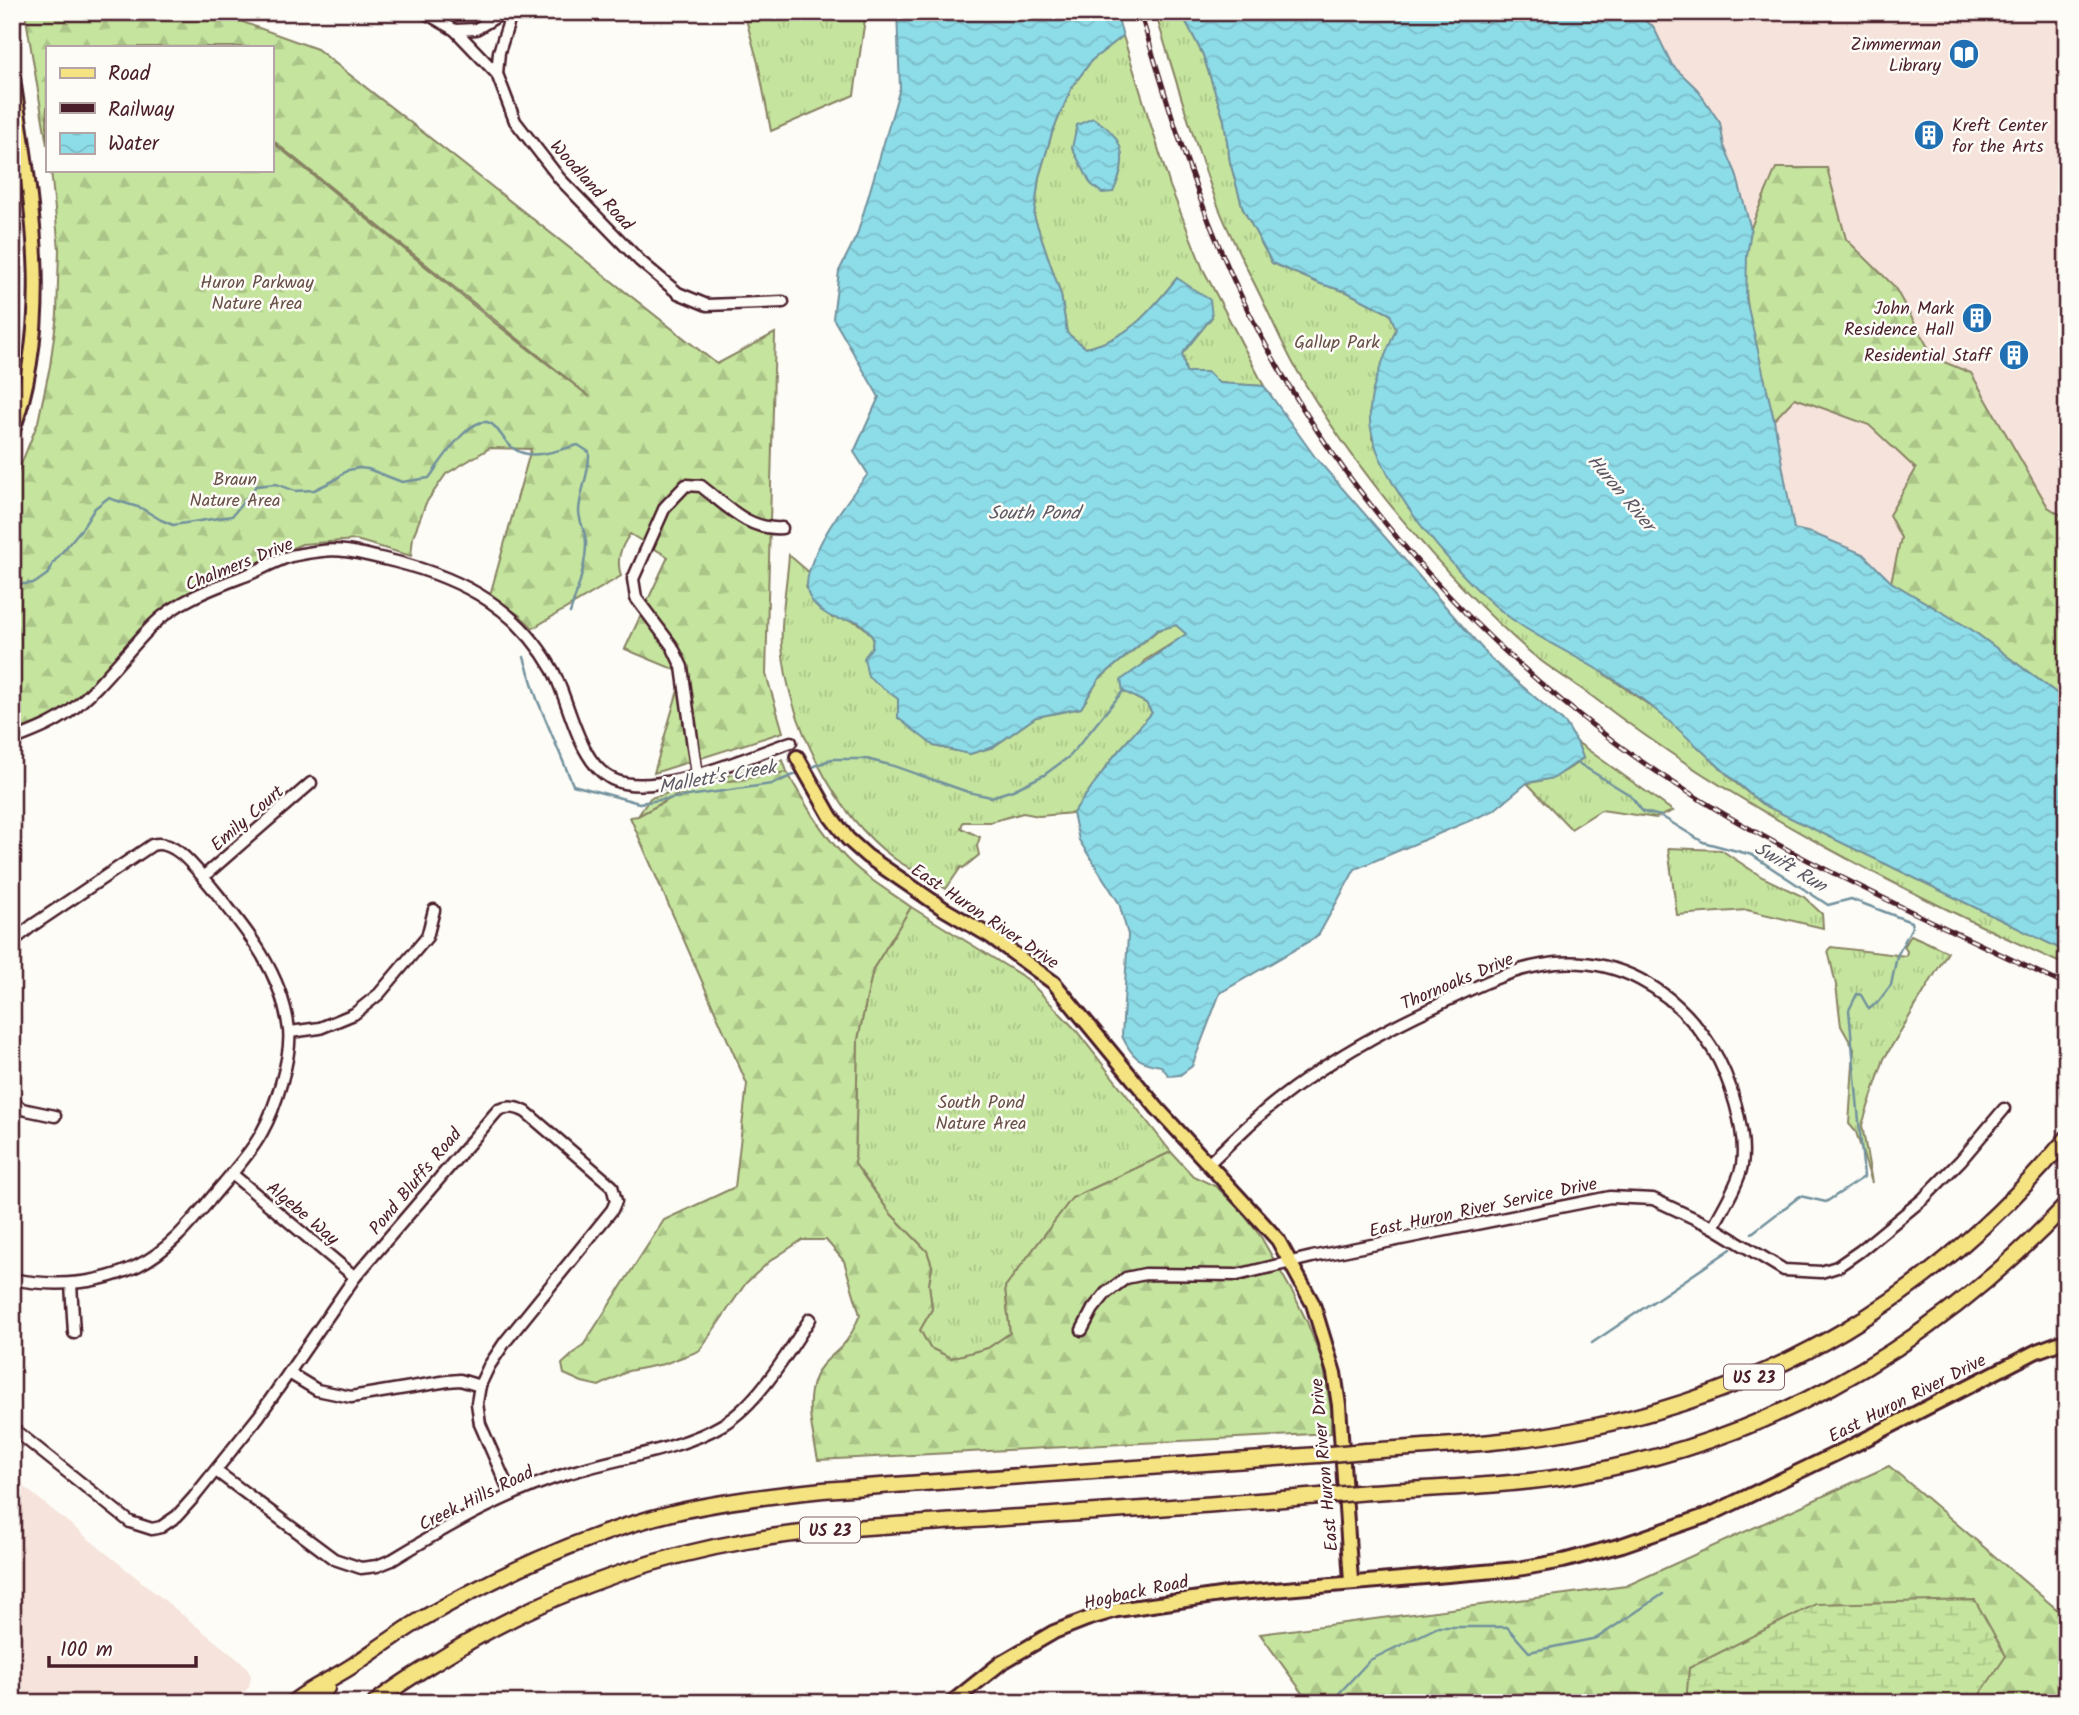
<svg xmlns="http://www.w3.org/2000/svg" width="2079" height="1715" font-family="Kalam,sans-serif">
	<defs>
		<pattern id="grass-tufts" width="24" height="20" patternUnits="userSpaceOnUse" patternTransform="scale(1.75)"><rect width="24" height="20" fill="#c5e59e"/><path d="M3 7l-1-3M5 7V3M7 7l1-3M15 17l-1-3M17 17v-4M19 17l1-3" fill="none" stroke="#abc488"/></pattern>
		<pattern id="forest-firs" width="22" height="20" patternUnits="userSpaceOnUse" patternTransform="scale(1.75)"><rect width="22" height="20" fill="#c5e59e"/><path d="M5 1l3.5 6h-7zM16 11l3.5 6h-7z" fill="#abc488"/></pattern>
		<pattern id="wetland-marsh" width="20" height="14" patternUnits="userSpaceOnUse" patternTransform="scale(1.75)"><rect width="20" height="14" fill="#c5e59e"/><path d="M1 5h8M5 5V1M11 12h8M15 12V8" fill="none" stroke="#abc488"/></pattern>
		<pattern id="water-waves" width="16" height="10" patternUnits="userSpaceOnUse" patternTransform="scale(1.75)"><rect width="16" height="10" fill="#8ddde9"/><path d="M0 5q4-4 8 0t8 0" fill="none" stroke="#7bbdc8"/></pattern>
	</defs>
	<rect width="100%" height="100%" fill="#fdfcf7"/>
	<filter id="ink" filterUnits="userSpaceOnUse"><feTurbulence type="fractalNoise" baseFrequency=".0143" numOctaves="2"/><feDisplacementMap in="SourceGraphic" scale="14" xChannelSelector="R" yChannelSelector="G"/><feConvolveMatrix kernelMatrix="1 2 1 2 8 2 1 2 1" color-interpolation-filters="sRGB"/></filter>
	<g filter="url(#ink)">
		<g fill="#f6e4dc">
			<path d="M1631,12H2067V701L1891,582L1863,554L1812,533L1794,529L1774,420L1736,173L1724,146L1720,123L1697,89L1672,65L1653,26Z"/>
			<path d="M12,1477L246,1666L251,1676L249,1687L239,1698L233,1703H12Z"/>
		</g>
		<g fill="url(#grass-tufts)" stroke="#888264" stroke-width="2">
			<path d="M744,12H866L854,95L771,131L758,63Z"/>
			<path d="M1155,12H1181L1203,55L1224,120L1230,162L1243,209L1272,263L1321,284L1347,292L1390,314L1396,329L1387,353L1372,438L1397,490L1593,666L1669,719L1737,784L1762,804L2067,952V966C1901,890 1738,809 1593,697C1573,682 1550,669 1531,653C1443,576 1352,467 1294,365C1282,343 1272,320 1261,297C1246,266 1229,235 1217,203C1193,141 1175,76 1155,12Z"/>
			<path d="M1123,36L1170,186L1203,269L1264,386L1218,383L1208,372H1186L1182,354L1212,317L1177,278C1149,312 1131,338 1086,348L1067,333L1061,295L1034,216L1039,177L1052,133L1072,87L1092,60Z"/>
			<path d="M789,555L810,573L806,588L832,618C852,619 862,621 873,638L872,647L898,699L934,746L970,754L993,747L1036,717L1081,708L1099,679L1158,630L1176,625L1187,634L1144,661L1134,697L1146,703L1152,713L1115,755L1073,813L1039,816L1023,813L990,822H963L961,828L980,837L977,846L979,855L963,868L961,867L946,889C929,879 911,870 895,859C834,815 788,720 782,646C780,618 787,584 789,555Z"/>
			<path d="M1577,742L1673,811L1656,818L1601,810L1571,829L1527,783C1549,781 1566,773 1583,758Z"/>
			<path d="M783,760L787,772L692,787L638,816L650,798Z"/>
			<path d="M1668,848L1721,850L1762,877L1804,897L1822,914L1823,928L1747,910L1677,915Z"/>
			<path d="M911,907L1027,979L1075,1029L1171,1152L1072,1198L1005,1287L1010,1333L988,1348L951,1358L930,1348L920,1330L932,1309L929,1284L932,1266L927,1251L890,1213L855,1164L858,1039L873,969Z"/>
			<path d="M1911,935L1948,952L1884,1059L1862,1125L1872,1183L1856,1132L1849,1124L1854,1049L1841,1026L1836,985L1828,950L1831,947L1906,956L1907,951L1904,947Z"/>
		</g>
		<g fill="url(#forest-firs)" stroke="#888264" stroke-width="2">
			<path d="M25,12H215L317,49L717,364L775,333L766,674L783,732L654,773L683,673L625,649L668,557L630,534C620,548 616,560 621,576L533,628L519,615L490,595L531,449L490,448L446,474L426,503L413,537L411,556L356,540L302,544L211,582L163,608L148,621L76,700L55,715L12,733V487L38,422L50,366L57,315L59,249L51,170H271V141L495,323L590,397L271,139V47H47V145Z"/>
			<path d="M1776,168H1827L1846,239L1894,286L1934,358L1971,373L2048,507L2067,519V701L1972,630L1891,582L1901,538L1889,515L1916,469L1869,425L1795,398L1774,420C1760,361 1733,288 1751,228C1758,208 1768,188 1776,168Z"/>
			<path d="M787,772C804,802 821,832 845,857C864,877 889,891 911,907L873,969L858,1039L855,1164L890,1213L927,1251L932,1266L929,1284L932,1309L920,1330L930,1348L951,1358L988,1348L1010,1333L1005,1287L1072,1198L1171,1152L1193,1176L1217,1187L1241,1211L1261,1237L1294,1295L1307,1322L1323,1363L1331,1410V1433L818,1460C813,1434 804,1403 815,1377C821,1361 838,1353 847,1340C853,1332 856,1323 860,1315L844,1261L826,1240H802L770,1261L746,1283L699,1351L664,1364L628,1371L599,1386L582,1382L564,1374L562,1364L584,1344L664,1220L735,1187L747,1084L630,817L638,816L692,787Z"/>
			<path d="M1889,1466L2067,1618V1703H1310L1260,1634L1626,1586Z"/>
		</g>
		<path fill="url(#wetland-marsh)" stroke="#888264" stroke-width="2" d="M1975,1600L2006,1656L1974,1703H1686L1689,1668L1816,1604Z"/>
		<g fill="url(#water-waves)" stroke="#72919d" stroke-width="2">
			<path d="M897,12H1116L1123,36L1092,60L1072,87L1052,133L1039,177L1034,216L1061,295L1067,333L1086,348C1129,339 1150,311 1177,278L1210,300L1212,317L1182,354L1186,372H1208L1219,383L1264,386L1315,457L1493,661L1566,724L1577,742L1583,758L1554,778L1527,783L1493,811L1355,869L1318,936L1220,993L1192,1066L1180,1075L1169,1076L1161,1066C1139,1063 1132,1057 1122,1036L1128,935L1119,903L1079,840L1073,813L1115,755L1152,713L1146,703L1123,691L1121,680L1186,634L1176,625L1157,630L1099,679L1081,708L1036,717L993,747L970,754L934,746L898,718V699L868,677L864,658L872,647L873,638C854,608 847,627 828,615C819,610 807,599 807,587C806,554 848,499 868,474L854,452L879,397L833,318L839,271L857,235L900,88Z"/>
			<path d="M1181,12H1631L1653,26L1672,65L1697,89L1720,123L1724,146L1736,173L1751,230L1747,256L1746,299L1774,420L1794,529L1812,533L1863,554L1891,582L1972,630L2067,701V952L1762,804C1718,769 1680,726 1634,693C1597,665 1554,648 1516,622C1466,588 1373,481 1370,420C1368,387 1385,358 1396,329L1390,314L1347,292L1321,284L1272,263L1243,209L1230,162L1224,120L1203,55Z"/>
			<path d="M1093,118C1125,137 1129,159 1113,192L1102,193L1091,184L1072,148L1077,125Z"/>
		</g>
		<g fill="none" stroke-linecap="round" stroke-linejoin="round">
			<g stroke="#72919d" stroke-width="2.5">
				<path d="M12,588L14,585L35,583L49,573L53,563L83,527L95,508L108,498L141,508L161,520L173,525L232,516L256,486L276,484L295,491L314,490L333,481L348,470L359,468L368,469L402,482L429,478C439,465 474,406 494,426C503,435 507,447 520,452C537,459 561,449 578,445L589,452C590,473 580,490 579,511C579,522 586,532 586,543C586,567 577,591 570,613"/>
				<path d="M524,657L537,699L573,785L639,803L772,784L801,772"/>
				<path d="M1578,763L1630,795L1643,812L1661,816L1703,842L1752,855L1828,905L1851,899L1911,922L1912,927L1897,956L1891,985L1878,1002L1869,1009L1861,995L1857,994L1849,1010L1864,1177L1826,1202L1800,1196L1752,1233"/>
				<path d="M810,768L832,759H866L894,766L968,792L991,797L1013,790L1044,775L1070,756L1123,691"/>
				<path d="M1592,1343L1731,1249"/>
				<path d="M1330,1703L1370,1660L1438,1627H1507L1529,1652L1597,1638L1663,1594"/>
			</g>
			<g stroke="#4a1f2b" stroke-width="15">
				<g id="minor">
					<path d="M424,12L455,30L497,74L515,121L560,179L640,261L678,293L707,305L783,302"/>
					<path d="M455,30L476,29L504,12"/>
					<path d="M497,74L499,52L512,12"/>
					<path d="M12,740C32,732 52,725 69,712C101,687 125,653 154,624C179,599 219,586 252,573C265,567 278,560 291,556C301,554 312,552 322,551C341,548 362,554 380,558C452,574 514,602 552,669C570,701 577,761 612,779C653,800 749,756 791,742"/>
					<path d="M697,775L682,667L672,646L636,598L633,579L665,507L686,485L701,486L706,490C730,509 750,530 782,528"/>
					<path d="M203,877L311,783"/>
					<path d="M12,942L33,925L152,845C174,838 195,868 209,884C245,928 282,971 289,1030C292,1056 275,1109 262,1132C253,1150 237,1167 224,1183C198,1213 174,1248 137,1266C97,1285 54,1287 12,1279"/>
					<path d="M290,1032L320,1028L354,1014L379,994L427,937L434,910"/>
					<path d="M12,1101L22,1109L55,1116"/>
					<path d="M1208,1164C1231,1143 1253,1119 1278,1100C1328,1061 1381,1031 1438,1005C1471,989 1505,971 1542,965C1614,953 1674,988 1712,1048C1730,1077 1747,1131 1742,1165C1739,1183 1722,1210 1713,1227"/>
					<path d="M232,1174L355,1277"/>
					<path d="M71,1284L74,1333"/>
					<path d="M1082,1330L1093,1309L1106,1293L1126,1278L1145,1274L1237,1275L1312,1257L1610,1197L1653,1199L1713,1227L1784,1270L1821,1272L1837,1267L1860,1251L1923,1199L1961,1160L2004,1109"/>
					<path d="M289,1373L317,1390L351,1397L448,1381L460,1380L480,1386"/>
					<path d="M12,1428L130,1522L152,1529L161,1527L177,1516L194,1497L259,1416L355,1277L498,1110C509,1106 516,1107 526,1112L612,1186L616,1201L612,1210L505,1342L489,1366L480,1385L477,1403L480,1424L511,1495"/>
					<path d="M216,1471L334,1559L361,1568L377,1566L392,1560C448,1526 507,1492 569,1473C617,1458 680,1450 722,1425C758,1404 787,1354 810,1319"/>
				</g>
			</g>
			<g stroke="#4a1f2b" stroke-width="18">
				<g id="major">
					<path d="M12,72C30,193 55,315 12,433"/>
					<path d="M797,757L831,817L848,839L867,856L944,909L990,936L1054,983L1157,1108L1278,1240L1313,1304L1334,1373L1339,1405L1351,1581"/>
					<path d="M951,1703L1001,1663L1054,1632L1087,1619L1117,1610L1227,1594L1518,1569L1563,1561L1622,1545L1711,1514L1854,1445L2037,1351L2067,1340"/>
				</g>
			</g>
			<g stroke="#4a1f2b" stroke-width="19">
				<g id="highway">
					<path d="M1366,1451C1434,1446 1504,1444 1572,1431C1774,1393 1935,1296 2067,1138"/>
					<path d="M1369,1492C1438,1488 1507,1486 1575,1475C1769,1441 1933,1346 2067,1204"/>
					<path d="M292,1703C311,1687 335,1678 355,1664C377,1649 399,1633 422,1619C500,1574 587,1533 676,1512C724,1501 774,1495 823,1490L1318,1455"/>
					<path d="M309,1703L327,1688"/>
					<path d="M375,1703C394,1687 416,1674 437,1661C531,1602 636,1560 746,1541C825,1527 907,1525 988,1519C1099,1512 1210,1505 1321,1496"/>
				</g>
			</g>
			<use href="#minor" stroke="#fdfcf7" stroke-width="10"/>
			<use href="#major" stroke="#f5e382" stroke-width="12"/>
			<use href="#highway" stroke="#f5e382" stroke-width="14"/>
			<g stroke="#4a1f2b" stroke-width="5">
				<path id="rail" d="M1140,12C1164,91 1187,170 1219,246C1300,444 1447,620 1620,746C1753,844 1918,913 2067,986"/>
			</g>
			<use href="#rail" stroke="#fdfcf7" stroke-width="2.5" stroke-dasharray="8" stroke-linecap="butt"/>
			<g stroke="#4a1f2b" stroke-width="19" stroke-linecap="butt">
				<g id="highway-bridge">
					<path d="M1318,1455L1366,1451"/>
					<path d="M1321,1496L1369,1492"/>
				</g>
			</g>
			<use href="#highway-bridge" stroke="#f5e382" stroke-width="14"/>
		</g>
	</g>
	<defs>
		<g id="library-disc" transform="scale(1.575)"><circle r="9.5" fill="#1f6fb2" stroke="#fdfcf7"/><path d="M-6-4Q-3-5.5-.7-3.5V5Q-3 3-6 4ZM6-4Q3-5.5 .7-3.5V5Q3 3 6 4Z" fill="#fff"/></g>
		<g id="building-disc" transform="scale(1.575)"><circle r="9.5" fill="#1f6fb2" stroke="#fdfcf7"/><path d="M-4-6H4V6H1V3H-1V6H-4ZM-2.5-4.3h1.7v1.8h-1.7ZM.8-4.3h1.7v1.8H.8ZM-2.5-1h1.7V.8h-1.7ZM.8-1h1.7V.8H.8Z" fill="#fff"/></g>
	</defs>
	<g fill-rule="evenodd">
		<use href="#library-disc" x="1964" y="54"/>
		<use href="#building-disc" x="1929" y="135"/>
		<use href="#building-disc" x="1977" y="318"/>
		<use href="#building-disc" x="2014" y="355"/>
	</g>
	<g text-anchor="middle" stroke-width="5" stroke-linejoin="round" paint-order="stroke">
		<g fill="#fdfcf7" stroke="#806168" stroke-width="2">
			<rect x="1724" y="1364.5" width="60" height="25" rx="5"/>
			<rect x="800" y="1517.5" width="60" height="25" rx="5"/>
		</g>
		<g font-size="16" font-weight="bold" fill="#4a1f2b">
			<text x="1754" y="1383">US 23</text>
			<text x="830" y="1536">US 23</text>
		</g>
		<g font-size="18" fill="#4a1f2b" stroke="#fdfcf7" text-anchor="end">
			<text x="1941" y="50">Zimmerman<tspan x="1941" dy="21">Library</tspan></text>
			<text x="1952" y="131" text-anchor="start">Kreft Center<tspan x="1952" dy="21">for the Arts</tspan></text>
			<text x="1954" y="314">John Mark<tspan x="1954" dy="21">Residence Hall</tspan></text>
			<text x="1991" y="361">Residential Staff</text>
		</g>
		<g font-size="18" fill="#4a1f2b" stroke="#fdfcf7">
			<text transform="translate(592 185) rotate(48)" y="6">Woodland Road</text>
			<text transform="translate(239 564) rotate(-22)" y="6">Chalmers Drive</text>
			<text transform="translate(247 818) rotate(-41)" y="6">Emily Court</text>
			<text transform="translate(985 916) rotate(34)" y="6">East Huron River Drive</text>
			<text transform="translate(1457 981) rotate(-23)" y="6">Thornoaks Drive</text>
			<text transform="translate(415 1181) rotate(-50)" y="6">Pond Bluffs Road</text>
			<text transform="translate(1483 1207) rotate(-12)" y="6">East Huron River Service Drive</text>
			<text transform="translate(303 1213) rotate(40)" y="6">Algebe Way</text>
			<text transform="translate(1907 1398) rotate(-27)" y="6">East Huron River Drive</text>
			<text transform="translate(1324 1465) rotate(-95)" y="6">East Huron River Drive</text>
			<text transform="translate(476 1498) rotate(-26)" y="6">Creek Hills Road</text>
			<text transform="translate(1136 1592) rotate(-12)" y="6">Hogback Road</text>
		</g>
		<g font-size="18" fill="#695048" stroke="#fdfcf7">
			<text x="257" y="288">Huron Parkway<tspan x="257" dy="21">Nature Area</tspan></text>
			<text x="1337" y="348">Gallup Park</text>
			<text x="235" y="485">Braun<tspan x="235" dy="21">Nature Area</tspan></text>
			<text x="981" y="1108">South Pond<tspan x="981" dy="21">Nature Area</tspan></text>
		</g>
		<g font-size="19" font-style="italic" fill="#5e5864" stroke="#fdfcf7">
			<text transform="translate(1622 492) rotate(50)" y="7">Huron River</text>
			<text x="1034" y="519">South Pond</text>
			<text transform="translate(717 776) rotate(-10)" y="7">Mallett's Creek</text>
			<text transform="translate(1791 866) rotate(31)" y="7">Swift Run</text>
		</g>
	</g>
	<rect width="2079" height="1715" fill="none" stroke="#fdfcf7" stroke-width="42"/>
	<rect x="21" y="21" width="2037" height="1673" fill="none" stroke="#4a1f2b" stroke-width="2.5" filter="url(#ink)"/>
	<rect x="46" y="46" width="228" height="126" fill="#fdfcf7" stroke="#b5a4a5" stroke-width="2"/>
	<rect x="60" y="68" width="35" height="10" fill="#f5e382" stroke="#b5a4a5" stroke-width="2"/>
	<text x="108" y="80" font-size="21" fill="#4a1f2b">Road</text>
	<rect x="60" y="103" width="35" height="10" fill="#4a1f2b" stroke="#b5a4a5" stroke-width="2"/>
	<text x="108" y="116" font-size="21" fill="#4a1f2b">Railway</text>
	<rect x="60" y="133" width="35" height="21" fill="url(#water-waves)" stroke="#b5a4a5" stroke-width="2"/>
	<text x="108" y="150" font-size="21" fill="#4a1f2b">Water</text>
	<path d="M49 1656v10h147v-10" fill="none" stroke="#4a1f2b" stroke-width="3.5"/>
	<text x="60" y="1656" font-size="21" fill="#4a1f2b" stroke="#fdfcf7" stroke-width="5" paint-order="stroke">100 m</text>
</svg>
